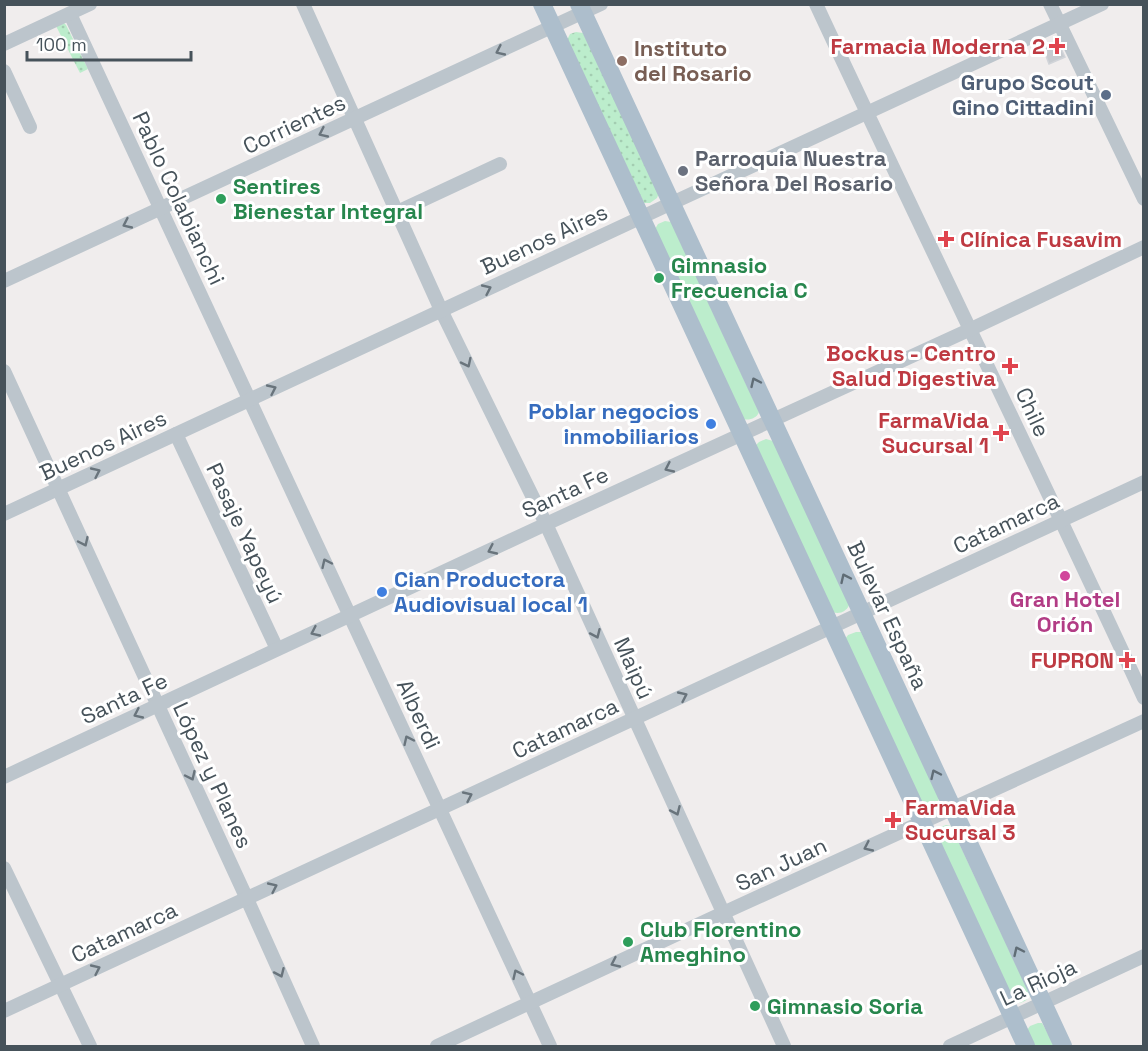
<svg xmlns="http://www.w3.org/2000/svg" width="1148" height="1051" font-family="'Space Grotesk',sans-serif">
	<defs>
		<pattern id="park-dots" width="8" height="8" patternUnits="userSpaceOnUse" patternTransform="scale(1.5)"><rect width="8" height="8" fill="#bcedcc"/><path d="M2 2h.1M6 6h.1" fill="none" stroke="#a3cdb1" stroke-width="1.8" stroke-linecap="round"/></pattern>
	</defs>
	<rect width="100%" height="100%" fill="#f0eded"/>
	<g fill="#bcedcc">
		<path d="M665,221L671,222L759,412C757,418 749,421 743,419L655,229L658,224Z"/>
		<path d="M766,439L773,441L849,605C847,611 839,615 833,612L756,445L759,442Z"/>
		<path d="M856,632H861L939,797L938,802L930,807H924L845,639L848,635Z"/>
		<path d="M946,825L951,826L1030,995C1028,1001 1020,1004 1014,1003L935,833L939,828Z"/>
		<path d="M1038,1023H1042L1055,1046H1033L1027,1030L1030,1026Z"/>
	</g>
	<g fill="url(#park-dots)">
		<path d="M64,23L66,25L88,69L80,73L56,26Z"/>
		<path d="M576,32L583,33L659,193L657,198L650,203H644L567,40L570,34Z"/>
	</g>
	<path fill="#c7cbd0" stroke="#d1d4d9" stroke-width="1.5" d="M1058,42L1065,57L1049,64L1043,48Z"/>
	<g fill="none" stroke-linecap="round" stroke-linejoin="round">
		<g stroke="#bcc5cc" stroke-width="14">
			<path d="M303,4L441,310L546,524L784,1046"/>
			<path d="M816,4C924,236 1037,466 1144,698"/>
			<path d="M1050,4L1144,199"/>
			<path d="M70,14L550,1046"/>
			<path d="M4,44L90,4"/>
			<path d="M4,71L30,127"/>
			<path d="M397,212L500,164"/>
			<path d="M4,281L601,4"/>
			<path d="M4,371L247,899L313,1046"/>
			<path d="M176,434L277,649"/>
			<path d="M4,514L672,203L1102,4"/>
			<path d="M4,777L546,524L971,329L1144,247"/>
			<path d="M4,868L90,1046"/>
			<path d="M4,1011L1144,482"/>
			<path d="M437,1046L723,913L1144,721"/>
			<path d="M950,1046L1144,956"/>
		</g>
		<g stroke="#adbecc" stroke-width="18">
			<path d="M542,4L1026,1046"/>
			<path d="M579,4L1063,1046"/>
		</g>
	</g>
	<defs><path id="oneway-chevron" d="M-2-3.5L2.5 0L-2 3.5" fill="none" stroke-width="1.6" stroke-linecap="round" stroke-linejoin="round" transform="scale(1.5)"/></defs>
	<g stroke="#69747c">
		<use href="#oneway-chevron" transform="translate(500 51) rotate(155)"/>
		<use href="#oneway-chevron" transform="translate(323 133) rotate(155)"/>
		<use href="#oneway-chevron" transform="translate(127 224) rotate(155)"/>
		<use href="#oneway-chevron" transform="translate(487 289) rotate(-25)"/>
		<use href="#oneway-chevron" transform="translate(467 363) rotate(64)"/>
		<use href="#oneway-chevron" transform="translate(272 389) rotate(-25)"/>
		<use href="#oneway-chevron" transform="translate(669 468) rotate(155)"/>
		<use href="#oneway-chevron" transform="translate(96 472) rotate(-25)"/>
		<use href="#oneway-chevron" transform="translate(84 542) rotate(65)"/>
		<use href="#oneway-chevron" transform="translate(492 550) rotate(155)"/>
		<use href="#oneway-chevron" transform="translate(326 563) rotate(-115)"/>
		<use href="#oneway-chevron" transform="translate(315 632) rotate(155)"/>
		<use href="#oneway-chevron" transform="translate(596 634) rotate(66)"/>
		<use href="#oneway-chevron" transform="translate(683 696) rotate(-25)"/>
		<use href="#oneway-chevron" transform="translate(138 714) rotate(155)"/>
		<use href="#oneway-chevron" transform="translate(408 740) rotate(-115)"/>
		<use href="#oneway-chevron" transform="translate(191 776) rotate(65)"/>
		<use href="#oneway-chevron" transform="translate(468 796) rotate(-25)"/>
		<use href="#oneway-chevron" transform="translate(676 811) rotate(66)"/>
		<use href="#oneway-chevron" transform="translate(868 847) rotate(155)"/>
		<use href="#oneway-chevron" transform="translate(273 887) rotate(-25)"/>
		<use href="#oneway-chevron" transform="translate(615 963) rotate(155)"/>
		<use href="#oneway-chevron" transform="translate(96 969) rotate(-25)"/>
		<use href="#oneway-chevron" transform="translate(280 973) rotate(66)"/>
		<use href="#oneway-chevron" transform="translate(517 974) rotate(-115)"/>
	</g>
	<g stroke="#606d76">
		<use href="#oneway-chevron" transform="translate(755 382) rotate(-115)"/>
		<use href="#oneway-chevron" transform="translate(845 578) rotate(-115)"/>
		<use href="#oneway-chevron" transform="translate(935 774) rotate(-115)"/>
		<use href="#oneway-chevron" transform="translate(1018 951) rotate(-115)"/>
	</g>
	<g fill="#e0444e" stroke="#fff" stroke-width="2">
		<path d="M1054 37h6v6h6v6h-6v6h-6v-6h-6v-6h6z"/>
		<path d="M943 230h6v6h6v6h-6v6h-6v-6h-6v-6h6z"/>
		<path d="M1007 357h6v6h6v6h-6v6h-6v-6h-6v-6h6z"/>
		<path d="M998 424h6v6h6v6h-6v6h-6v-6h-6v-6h6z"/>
		<path d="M1124 651h6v6h6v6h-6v6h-6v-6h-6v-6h6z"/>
		<path d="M890 811h6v6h6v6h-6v6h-6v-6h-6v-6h6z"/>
	</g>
	<circle fill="#8d6e63" stroke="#fff" stroke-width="2" cx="622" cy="61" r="6"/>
	<circle fill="#5c6f8a" stroke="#fff" stroke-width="2" cx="1106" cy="95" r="6"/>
	<circle fill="#6b7280" stroke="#fff" stroke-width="2" cx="683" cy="171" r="6"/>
	<g fill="#2e9e5b" stroke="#fff" stroke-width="2">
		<circle cx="221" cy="199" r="6"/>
		<circle cx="659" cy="278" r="6"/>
		<circle cx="628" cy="942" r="6"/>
		<circle cx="755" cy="1006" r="6"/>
	</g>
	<g fill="#3f7fe0" stroke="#fff" stroke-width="2">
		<circle cx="711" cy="424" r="6"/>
		<circle cx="382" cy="592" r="6"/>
	</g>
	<circle fill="#d1479c" stroke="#fff" stroke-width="2" cx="1065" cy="576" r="6"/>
	<g text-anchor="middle" stroke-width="6" stroke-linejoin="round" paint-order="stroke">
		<g font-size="22" font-weight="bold" fill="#be3a42" stroke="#fff" text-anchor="end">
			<text x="1045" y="54">Farmacia Moderna 2</text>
			<text x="960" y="247" text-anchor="start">Clínica Fusavim</text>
			<text x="996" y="361">Bockus - Centro<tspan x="996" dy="25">Salud Digestiva</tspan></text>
			<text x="989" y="428">FarmaVida<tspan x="989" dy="25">Sucursal 1</tspan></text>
			<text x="1114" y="668">FUPRON</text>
			<text x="905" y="815" text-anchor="start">FarmaVida<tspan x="905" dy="25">Sucursal 3</tspan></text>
		</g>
		<g font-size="22" font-weight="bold" fill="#785e54" stroke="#fff" text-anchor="start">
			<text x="634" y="56">Instituto<tspan x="634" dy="25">del Rosario</tspan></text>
		</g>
		<g font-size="22" font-weight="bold" fill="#4e5e75" stroke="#fff" text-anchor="end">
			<text x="1094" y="90">Grupo Scout<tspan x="1094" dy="25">Gino Cittadini</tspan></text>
		</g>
		<g font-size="22" fill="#46525a" stroke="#fff">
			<text transform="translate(294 124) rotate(-25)" y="8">Corrientes</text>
			<text transform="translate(179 198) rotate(65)" y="8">Pablo Colabianchi</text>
			<text transform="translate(544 239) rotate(-25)" y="8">Buenos Aires</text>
			<text transform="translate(1033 412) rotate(65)" y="8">Chile</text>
			<text transform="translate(103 445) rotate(-25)" y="8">Buenos Aires</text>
			<text transform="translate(565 492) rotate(-25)" y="8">Santa Fe</text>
			<text transform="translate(1006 523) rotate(-25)" y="8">Catamarca</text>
			<text transform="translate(245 533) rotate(65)" y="8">Pasaje Yapeyú</text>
			<text transform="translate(888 615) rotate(65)" y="8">Bulevar España</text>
			<text transform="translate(634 668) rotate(66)" y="8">Maipú</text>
			<text transform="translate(124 698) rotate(-25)" y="8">Santa Fe</text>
			<text transform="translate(419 714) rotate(65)" y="8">Alberdi</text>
			<text transform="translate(565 728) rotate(-25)" y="8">Catamarca</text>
			<text transform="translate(213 775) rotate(65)" y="8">López y Planes</text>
			<text transform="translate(781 864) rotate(-25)" y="8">San Juan</text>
			<text transform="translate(124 932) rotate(-25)" y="8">Catamarca</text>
			<text transform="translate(1038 982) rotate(-25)" y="8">La Rioja</text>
		</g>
		<g font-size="22" font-weight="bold" fill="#5b616d" stroke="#fff" text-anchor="start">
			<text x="695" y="166">Parroquia Nuestra<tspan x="695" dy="25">Señora Del Rosario</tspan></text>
		</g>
		<g font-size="22" font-weight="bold" fill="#27864d" stroke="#fff" text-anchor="start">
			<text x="233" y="194">Sentires<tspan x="233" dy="25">Bienestar Integral</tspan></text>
			<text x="671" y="273">Gimnasio<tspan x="671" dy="25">Frecuencia C</tspan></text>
			<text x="640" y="937">Club Florentino<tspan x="640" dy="25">Ameghino</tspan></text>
			<text x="767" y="1014">Gimnasio Soria</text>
		</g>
		<g font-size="22" font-weight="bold" fill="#366cbe" stroke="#fff" text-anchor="end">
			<text x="699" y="419">Poblar negocios<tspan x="699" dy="25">inmobiliarios</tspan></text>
			<text x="394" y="587" text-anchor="start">Cian Productora<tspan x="394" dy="25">Audiovisual local 1</tspan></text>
		</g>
		<g font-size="22" font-weight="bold" fill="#b23c85" stroke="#fff">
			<text x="1065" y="607">Gran Hotel<tspan x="1065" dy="25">Orión</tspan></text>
		</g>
	</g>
	<rect width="1148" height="1051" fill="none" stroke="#46525a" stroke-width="12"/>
	<path d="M27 51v9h164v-9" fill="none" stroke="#46525a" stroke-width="3"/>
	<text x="36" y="51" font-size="18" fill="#46525a" stroke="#ffffff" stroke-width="4.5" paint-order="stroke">100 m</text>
</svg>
